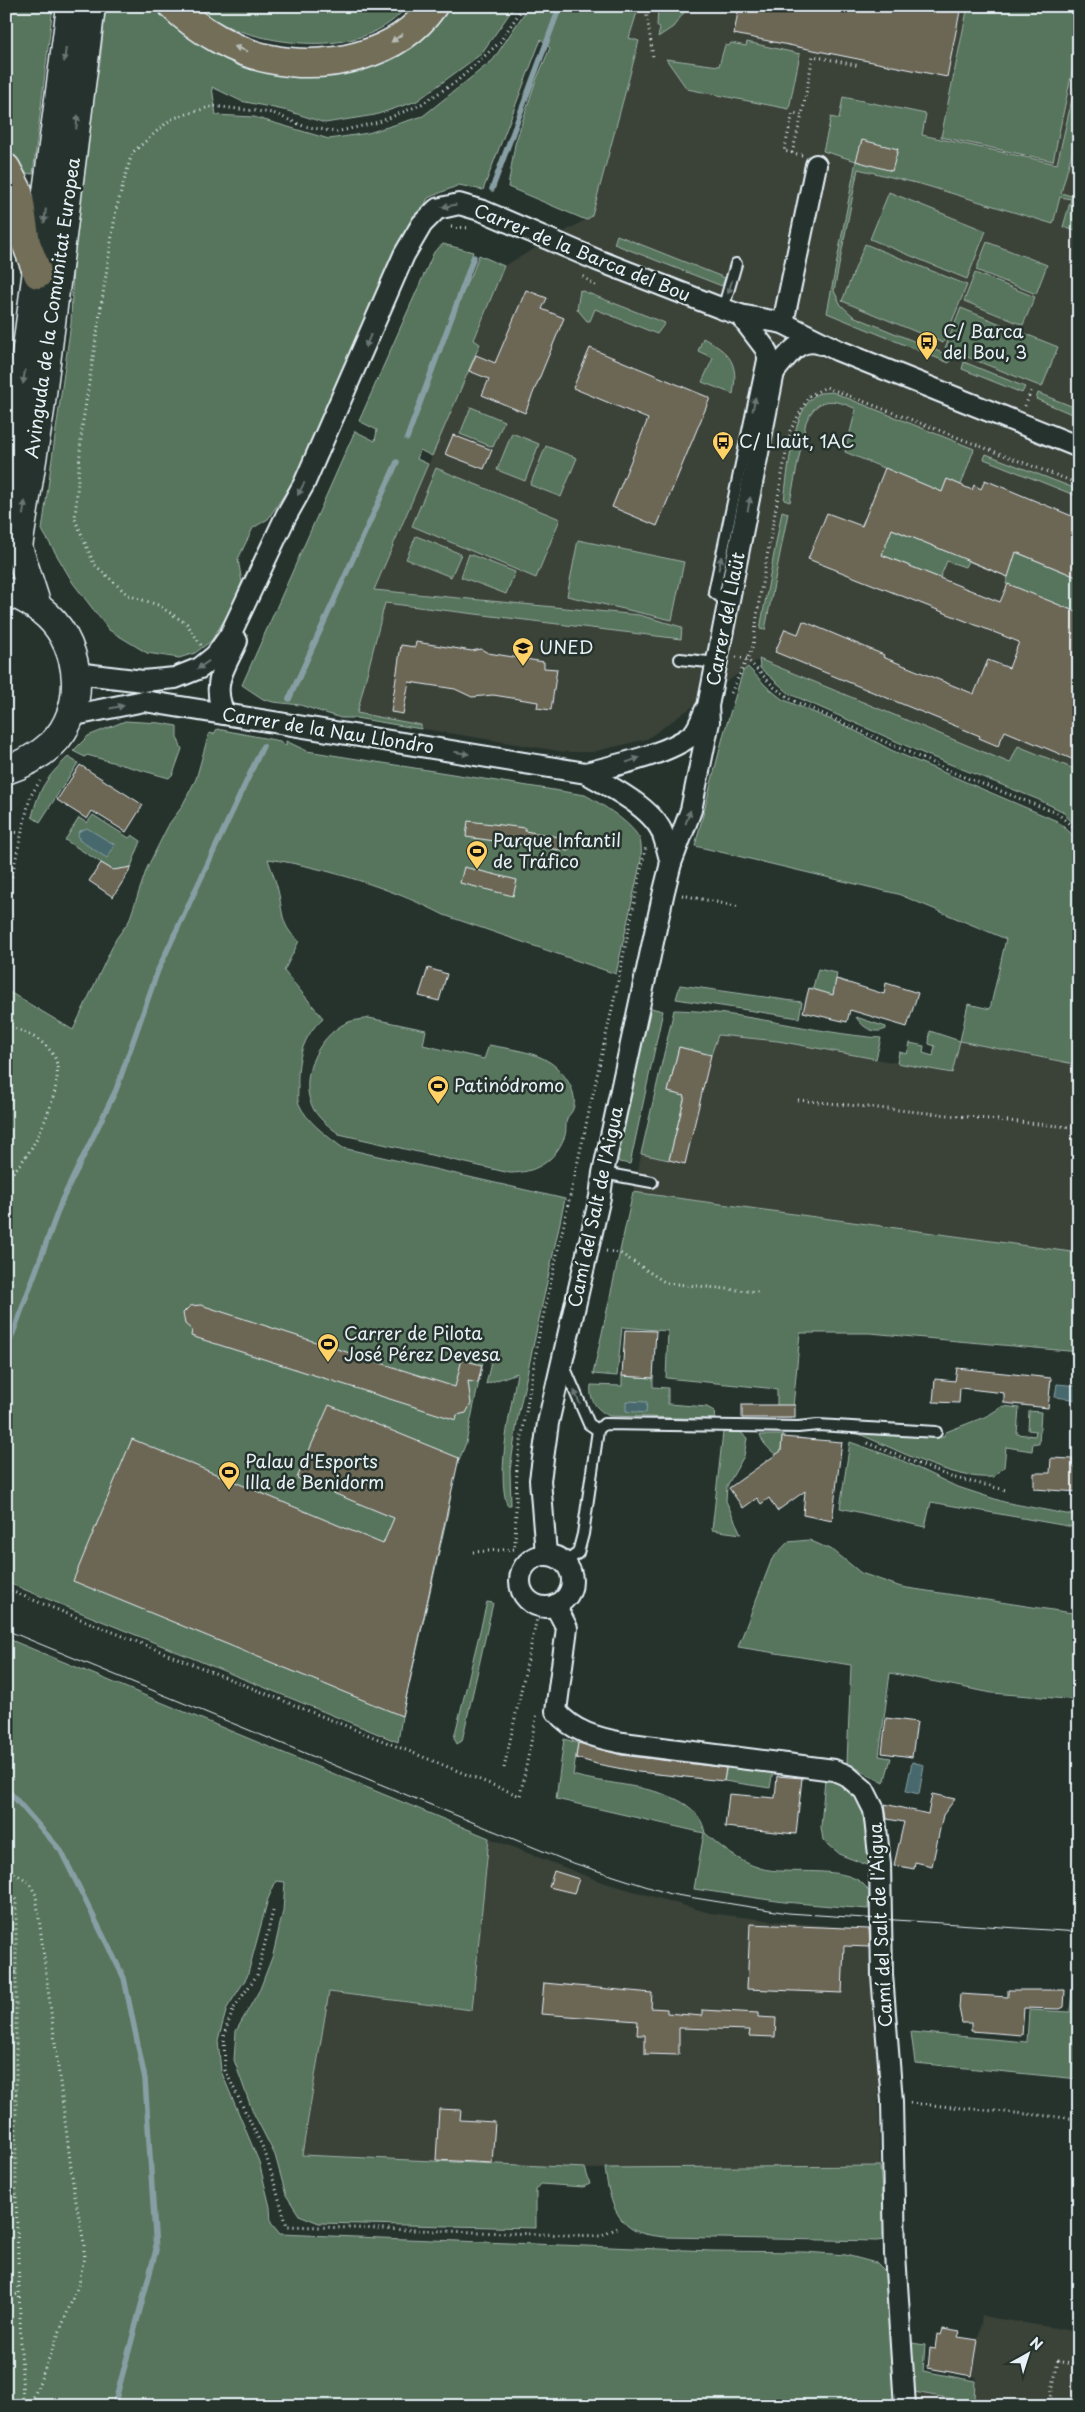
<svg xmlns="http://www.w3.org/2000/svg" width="1085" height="2412" font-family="'Playpen Sans',sans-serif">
	<rect width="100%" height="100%" fill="#26332d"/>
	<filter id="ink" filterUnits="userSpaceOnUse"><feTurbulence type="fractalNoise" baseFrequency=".02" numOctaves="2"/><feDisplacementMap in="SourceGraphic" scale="10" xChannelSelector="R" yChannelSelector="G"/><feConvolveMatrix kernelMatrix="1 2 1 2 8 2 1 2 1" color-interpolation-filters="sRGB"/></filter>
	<g filter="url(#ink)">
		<g fill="#3b4239">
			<path d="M639,6H1079V794L759,659L647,739L593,752H565L356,718L387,592L374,590L480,345L474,341L504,266L592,216L639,41L629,38Z"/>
			<path d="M669,1029L778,1041L952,1073L960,1041L1079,1065V1253L633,1192Z"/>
			<path d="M489,1838L602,1882L710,1913L781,1922L872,1929L877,2028L880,2166L582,2169L302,2155L329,1991L472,2009Z"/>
			<path d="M982,2316L1079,2332V2406H915L914,2392L973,2402L976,2377L972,2376Z"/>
		</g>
		<g fill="#57745c" stroke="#a0b2aa">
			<path d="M6,6H53L33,174L23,173L6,145Z"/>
			<path d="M106,6H158L176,28L241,67L301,77L360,69L406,48L447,6H515L481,54L417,101L375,115L325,123L288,111L241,101L212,87L216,115L254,117L329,139L368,133L423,116L493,60L529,6H639L629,38L639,41L592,216L586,220L508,187L515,144L535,83L550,48L541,39L483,190L459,185L428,198L341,375L296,477L268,519L253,528L238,559L242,582L230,611L211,641L195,653L179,658L147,653L109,630L73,583L42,530L71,323L74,238L84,147L100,62Z"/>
			<path d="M198,6H407C366,59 273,47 219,23C212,19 205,12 198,6Z"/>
			<path d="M658,6H689L673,27L658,37L660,29L657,25Z"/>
			<path d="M968,6H1079V39L1053,161L941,137Z"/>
			<path d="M747,42L800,54L789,109L687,89L666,59L719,66L725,45L729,46L731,43L746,46Z"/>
			<path d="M1079,69V127L1061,193L1079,198V232L1063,227L1071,199L1060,197L1053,224L924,185L858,169L834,291L841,305L853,316L952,357L949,363L827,313L856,161L823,151L831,117L839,119L843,97L926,114L922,135L1057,164Z"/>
			<path d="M889,192L986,231L967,279L870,239Z"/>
			<path d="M6,226L11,262L8,298L6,293Z"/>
			<path d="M617,235L725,278L722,286L614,244Z"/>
			<path d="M987,242L1047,265L1036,294L976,270Z"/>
			<path d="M443,244L473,252L465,275L471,277L479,255L504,266L474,340L480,344L432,456L420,450L417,459L428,464L374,590L639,615L682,627L681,639L385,603L357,713L421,725V729L356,718H341L300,705L273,702L263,699L242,685L355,431L375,441L377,430L359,421L434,252Z"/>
			<path d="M865,244L967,285L943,343L842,301Z"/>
			<path d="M975,273L1035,297L1023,325L964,301Z"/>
			<path d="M580,290L665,323L657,334L595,309L590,321H587L577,309Z"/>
			<path d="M961,308L1058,347L1042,387L945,348Z"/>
			<path d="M703,338C730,353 739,362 733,394L702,382L713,358L698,351Z"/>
			<path d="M964,362L1025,387L1022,393L962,369Z"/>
			<path d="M832,392L974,449L961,485L947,479L942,492L845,452L856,409C833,398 818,396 806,422L790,502L784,500C788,474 792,408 817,394C821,392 828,393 832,392Z"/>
			<path d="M1038,393L1079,409V417L1036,399Z"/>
			<path d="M471,407L504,421L493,447L460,434Z"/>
			<path d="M512,433L539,444L525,481L497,470Z"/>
			<path d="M546,446L577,458L561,497L530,485Z"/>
			<path d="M986,454L1079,490V497L984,459Z"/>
			<path d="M436,468L560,519L536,578L412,526Z"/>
			<path d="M782,511L788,513L765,630L760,629Z"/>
			<path d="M865,518L950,553L966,532L1079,578V613L1006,584L1008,577L968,561L965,567L947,561L940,578L882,555L861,526Z"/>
			<path d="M416,536L461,554L451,577L406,559Z"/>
			<path d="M578,540L684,562L672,620L567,596Z"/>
			<path d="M469,554L515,572L506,594L461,577Z"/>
			<path d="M759,659L1010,763L1018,746L1079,771V830L1062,811L1037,799L927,755L790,694L760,668Z"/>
			<path d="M748,667L767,687L782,699L848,727L891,750L1057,821L1074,836L1079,849V1065L960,1041L952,1073L897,1063L899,1052L907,1054L910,1043L924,1046L923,1053L933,1056L935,1046L929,1044L930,1031L960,1041L968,1004L990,1009L1006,939L898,894L695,846L724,733L743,671Z"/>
			<path d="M125,721L160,723L177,726V737L182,749L173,774L169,778L87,755L85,757L73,751L88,736Z"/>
			<path d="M217,729L280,741L286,746V741L307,751L585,795C600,803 634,824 640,840C642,846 641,854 641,860L616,974L444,915C394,889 324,867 268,859C272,872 278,886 280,900C283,918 284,929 299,941L284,971L323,1018C302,1037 297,1060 298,1088C298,1093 297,1100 299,1104C306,1121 328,1137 343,1148L565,1199L518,1416L510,1470L511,1505H507C496,1471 511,1409 517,1373L486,1384L492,1358L484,1357L466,1443L455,1470L448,1512L402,1716L398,1742L6,1582V990L73,1030L116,939L129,921L147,868L169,824L181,808L196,779L209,733L214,734Z"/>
			<path d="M68,757L78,763L40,822L32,817C39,788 47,777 68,757Z"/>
			<path d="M93,815L129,838L132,835L141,841L130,869L116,872L65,840L79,818L87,823Z"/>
			<path d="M818,969L837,973L836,979L848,982L844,1000L812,991Z"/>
			<path d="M680,985L793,1001L802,1002L799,1018L676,999Z"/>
			<path d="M651,1008L663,1011L630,1164L619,1162L616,1155Z"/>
			<path d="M674,1010C743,1011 812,1033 881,1038L876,1059L778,1041L718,1035L711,1055L679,1047L668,1092L685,1096L669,1160L641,1154Z"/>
			<path d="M856,1017L886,1027V1029C874,1035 862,1027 856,1017Z"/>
			<path d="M369,1018L426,1030L423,1045L484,1059L489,1045C509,1049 534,1051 551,1063C564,1072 579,1093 573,1109C572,1113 568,1115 567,1119C565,1125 567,1132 564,1138C554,1162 535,1173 510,1173L339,1134C330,1127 320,1120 314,1110C297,1080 317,1037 346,1023C352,1020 361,1020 369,1018Z"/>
			<path d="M633,1192L1079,1253V1352L870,1333H800L792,1418H777V1389L666,1378L668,1331L622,1327L617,1376L593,1374Z"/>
			<path d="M622,1376L653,1378V1387L668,1388V1404L707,1407L714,1411L715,1419L609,1416C596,1409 589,1400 591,1385L622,1386Z"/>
			<path d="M1003,1406L1019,1408L1017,1434L1035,1436L1036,1431L1028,1430L1029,1411L1041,1412L1039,1444L1033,1443L1032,1451L1006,1447L1004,1467L994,1477C951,1481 892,1446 851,1431L943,1437L946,1432L987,1416Z"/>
			<path d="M723,1432H740L747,1438L744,1456L727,1486L726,1501L741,1534L712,1530Z"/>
			<path d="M760,1435H783L780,1455L796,1457L799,1438L810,1440L806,1481L795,1480C792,1460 766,1454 760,1435Z"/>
			<path d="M850,1442L901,1460L955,1486L1004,1502L1066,1514H1079V1528L931,1502L925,1527L840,1508Z"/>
			<path d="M809,1540L834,1551L861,1573L901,1587L1079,1614V1700L992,1693L890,1673L879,1756L891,1758L884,1783L847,1763L851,1665L738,1647L772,1559L788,1542Z"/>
			<path d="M487,1602L493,1603L462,1741L457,1744L454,1738Z"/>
			<path d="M6,1638L489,1838L472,2010L329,1992L302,2155L585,2168L590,2184L583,2187L541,2184L536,2190V2228L319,2223L299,2215L286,2195L275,2155L252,2110L234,2060L236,2031L260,1989L273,1955L283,1911L285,1882L276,1881L268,1899L247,1977L227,2008L218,2040L221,2071L259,2162L270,2207L271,2223L280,2234L711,2251L805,2252L846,2255L876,2263L885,2272L895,2406H6Z"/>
			<path d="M564,1739L578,1743L573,1775C610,1787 697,1784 705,1833C721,1847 739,1862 760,1868C786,1877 855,1861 869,1892L868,1909L784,1902L694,1889L704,1833L556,1799Z"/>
			<path d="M727,1765L773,1771L770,1788L724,1781Z"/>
			<path d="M825,1778C871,1786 868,1830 870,1866L841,1855L823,1840L821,1827Z"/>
			<path d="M1072,1990L1079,1991V2079L915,2063L911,2032L1027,2042L1029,2010L1070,2012Z"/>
			<path d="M880,2166L885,2234L883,2240L877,2241L665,2237C656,2236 646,2235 638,2232C613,2222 608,2191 605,2168Z"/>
			<path d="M912,2343L925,2345L923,2371L975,2381L974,2399L1017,2406H992L914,2392Z"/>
		</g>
		<g fill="#46686c" stroke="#879fa4">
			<path d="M87,828L115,845L107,858L79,840L78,832Z"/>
			<path d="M1057,1384L1079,1386V1400L1055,1397Z"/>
			<path d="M626,1401L647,1402L646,1413L626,1411Z"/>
			<path d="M912,1762L924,1765L919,1794L906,1791Z"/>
		</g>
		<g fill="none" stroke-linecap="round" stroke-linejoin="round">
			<g stroke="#879fa4" stroke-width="5.5">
				<path d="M492,189L560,6"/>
				<path d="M407,438L474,257"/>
				<path d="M289,699L397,462"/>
				<path d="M6,1352L62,1200L116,1090L158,970L263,746"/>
				<path d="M6,1788L61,1851L124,1978L145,2079L156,2250L114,2406"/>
			</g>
		</g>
		<g fill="#6c6655" stroke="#e8f1f8">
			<path d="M739,6H961L947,77L734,34Z"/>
			<path d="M862,140L898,149L892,171L856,161Z"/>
			<path d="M526,290L547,298L542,309L564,318L525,413L482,395L489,379L469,371L476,355L495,363Z"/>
			<path d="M590,348L710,398L657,526L612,507L648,419L573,388Z"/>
			<path d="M453,435L492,450L484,469L445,454Z"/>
			<path d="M885,468L942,492L947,479L972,490L974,485L981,489L985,480L1079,519V578L1016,552L1008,577L892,529L882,555L1000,602L1008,584L1079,613V762L1005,731L998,746L979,738L980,736L775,652L785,629L798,634L803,621L884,655L883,657L974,694L988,660L1009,668L1019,642L808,559L827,513L862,526Z"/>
			<path d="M416,642L472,651L481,649L488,653L544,662V668L557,669L551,710L537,708L538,702L493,695L472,697L455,689L409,682L403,714L391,712L401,645L415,647Z"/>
			<path d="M80,765L143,805L126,832L92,811L87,819L57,800Z"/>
			<path d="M468,821L525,828V831L570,839L568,851L466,837Z"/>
			<path d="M101,863L113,870L132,867L113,897L89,881Z"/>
			<path d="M464,867L517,880L513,896L460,883Z"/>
			<path d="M428,968L447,974L439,1001L419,996Z"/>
			<path d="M836,979L884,994L886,983L918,993L907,1027L850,1010L847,1022L803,1012L809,988L833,995Z"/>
			<path d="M679,1047L711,1055L685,1164L669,1160L685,1096L668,1092Z"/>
			<path d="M201,1305L455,1387L464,1351L466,1361L482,1365L478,1383L468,1381L471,1404L466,1413L457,1415L456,1420L191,1336L192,1330L185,1324L183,1313L190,1306Z"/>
			<path d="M625,1330L656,1331L653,1378L622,1376Z"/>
			<path d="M957,1368L1051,1378L1048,1408L1004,1403V1393L960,1388L959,1403L933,1402L935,1379L955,1381Z"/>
			<path d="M329,1405L459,1458L402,1716L73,1581L132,1439L383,1544L394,1518L297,1478Z"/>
			<rect x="742" y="1405" width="53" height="13"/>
			<path d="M782,1437L842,1442L832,1521L803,1515L805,1491L777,1511L769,1498L761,1504L757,1498L743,1508L729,1488L781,1451Z"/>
			<path d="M1051,1458L1072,1459V1467H1079V1492L1034,1489V1473H1050Z"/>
			<path d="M886,1718L917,1722L912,1757L882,1753Z"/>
			<path d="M578,1743L621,1755L726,1768L724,1781L638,1772L597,1764L576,1758Z"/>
			<path d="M777,1776L802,1778L796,1834L725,1827L729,1794L775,1798Z"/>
			<path d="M932,1794L955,1799L943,1815L932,1866L915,1862L914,1869L894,1865L904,1822L887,1819L885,1804L928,1814Z"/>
			<path d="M554,1871L579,1879L574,1893L549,1887Z"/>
			<path d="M750,1924L869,1929L870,1947L844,1946L842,1993L747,1989Z"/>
			<path d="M544,1983L652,1993L651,2008L667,2009V2013L702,2016V2010L758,2013V2017L776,2018L775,2037L749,2036L750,2030L679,2028V2055L645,2054V2035H637L638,2021L541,2014Z"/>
			<path d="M1008,1990H1065L1064,2007L1060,2009L1024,2008L1022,2035L971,2031V2023H962L959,2008L960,1994L1008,1997Z"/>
			<path d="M439,2109L461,2110L460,2120L495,2122L492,2163L436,2160Z"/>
			<path d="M943,2329L960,2332L958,2337L978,2340L972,2376L928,2368L930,2348L935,2349L937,2334L941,2335Z"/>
		</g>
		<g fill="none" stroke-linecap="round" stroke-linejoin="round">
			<g stroke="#e8f1f8" stroke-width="14">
				<g id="service">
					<path d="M723,309L736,264"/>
					<path d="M729,604L714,592L764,355"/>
					<path d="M680,659L717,663"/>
					<path d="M603,1173L652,1182"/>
					<path d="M564,1366L589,1424L598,1430"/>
					<path d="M564,1563L578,1553L583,1534L598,1430L604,1424L798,1427L818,1425L936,1432"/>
				</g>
			</g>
			<g stroke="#e8f1f8" stroke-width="24">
				<g id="minor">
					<path d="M783,323L816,165"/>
					<path d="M774,372C787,357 798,336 821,344"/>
					<path d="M76,673L143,681L175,678L200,668L216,655L230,635L286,516L304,484L404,255L422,224L437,209L459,204L483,211L597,260L723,309L740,315L783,323L837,350L1079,447"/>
					<path d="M224,714C211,682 224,670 237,641"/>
					<path d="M70,716L144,701L586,773C609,786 651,807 662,832C666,842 668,853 671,863"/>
					<path d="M586,773C616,765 668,754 692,735C698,730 702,718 705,711"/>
					<path d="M546,1554L540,1480L548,1423L600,1197L603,1173L664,891L671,863L691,810L709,722L708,706L774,372L765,348L740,315"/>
					<circle cx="546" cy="1581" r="26"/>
					<path d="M555,1605L567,1628L556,1711C573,1732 597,1738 623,1743L834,1770L846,1775L864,1790L874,1810L880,1864L882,1975L892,2101L895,2254L905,2406"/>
				</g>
			</g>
			<g stroke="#e8f1f8" stroke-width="31">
				<g id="secondary">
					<path d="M6,492L12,464L71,6"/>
					<path d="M6,592C22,595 37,606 48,616C82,648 87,710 52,744C38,757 24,764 6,770"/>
					<path d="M37,606L18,547L40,410L91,6"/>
				</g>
			</g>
			<g stroke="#e8f1f8" stroke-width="31">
				<g id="trunk">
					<path d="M173,6C196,29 238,53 270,59C327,71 398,56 433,6"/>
					<path d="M6,168L18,191L26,243L38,274"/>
				</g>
			</g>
			<g stroke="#e8f1f8" stroke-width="3" stroke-dasharray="1 4" stroke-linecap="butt">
				<path d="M650,6L647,16L653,57"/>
				<path d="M792,153L802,115"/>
				<path d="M802,155L784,151L793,113L802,115L813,56L860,66"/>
				<path d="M451,227L470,228"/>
				<path d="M583,276L598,288"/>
				<path d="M1025,406L1032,389"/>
				<path d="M201,645L187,624L158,605L128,595L94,564L75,519L82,427L99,320L116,210L132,153L171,119L213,106L273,113L303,126L336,132L379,122L420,105L456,82L499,43L524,6"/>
				<path d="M736,657L747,659L774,687L792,700L959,775L1057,813L1075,829L1079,839"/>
				<path d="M731,693L753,646L760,595L790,431L809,396L826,387L1079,484"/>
				<path d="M6,831L21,833"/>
				<path d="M682,895L740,907"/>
				<path d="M6,901L30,797L40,781"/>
				<path d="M6,1025C23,1031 44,1039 54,1056C66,1077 43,1128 32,1147C25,1159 15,1170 6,1181"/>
				<path d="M798,1100L1079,1128"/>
				<path d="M606,1251L620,1253L666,1283L758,1292"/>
				<path d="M867,1443L951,1477L1006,1490"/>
				<path d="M473,1552L515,1549L517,1465L539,1335L616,991L646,846"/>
				<path d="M6,1589L520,1796L537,1713"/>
				<path d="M504,1768L537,1618L541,1619"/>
				<path d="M6,1868L29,1882L36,1895L74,2191L84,2243V2257L79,2283L30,2406"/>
				<path d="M6,1887L16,1900V2197L6,2194"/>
				<path d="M273,1911L257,1975L234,2008L224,2034L225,2070L265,2152L287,2226L602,2236L617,2228"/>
				<path d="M6,1968L16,1972"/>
				<path d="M6,2091L17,2094"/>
				<path d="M910,2103L1079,2119"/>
				<path d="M16,2197L23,2406"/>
				<path d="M6,2296L19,2294"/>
				<path d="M1049,2406L1058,2361L1079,2366"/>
			</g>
			<use href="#service" stroke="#26332d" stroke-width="10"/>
			<use href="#minor" stroke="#26332d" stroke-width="20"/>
			<use href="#secondary" stroke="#26332d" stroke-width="28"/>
			<use href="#trunk" stroke="#726e59" stroke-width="28"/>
			<path stroke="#e8f1f8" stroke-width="1" d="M6,1630L567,1861L670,1894L788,1913L1079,1932"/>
		</g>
		<defs><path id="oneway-solid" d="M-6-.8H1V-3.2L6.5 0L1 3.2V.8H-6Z" transform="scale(1.25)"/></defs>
		<g fill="#b9bdb8">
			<use href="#oneway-solid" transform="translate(397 38) rotate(144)"/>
			<use href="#oneway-solid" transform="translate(241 49) rotate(-159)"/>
		</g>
		<g fill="#6a7674">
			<use href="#oneway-solid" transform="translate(65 55) rotate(97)"/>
			<use href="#oneway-solid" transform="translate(77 122) rotate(-83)"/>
			<use href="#oneway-solid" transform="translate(449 206) rotate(169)"/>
			<use href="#oneway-solid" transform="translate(45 216) rotate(97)"/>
			<use href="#oneway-solid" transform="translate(730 287) rotate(107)"/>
			<use href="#oneway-solid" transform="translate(368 341) rotate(113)"/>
			<use href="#oneway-solid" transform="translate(24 377) rotate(98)"/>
			<use href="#oneway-solid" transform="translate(754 404) rotate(-78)"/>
			<use href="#oneway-solid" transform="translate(301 489) rotate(118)"/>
			<use href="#oneway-solid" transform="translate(749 504) rotate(-79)"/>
			<use href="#oneway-solid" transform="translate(24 508) rotate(-81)"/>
			<use href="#oneway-solid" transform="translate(720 563) rotate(-78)"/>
			<use href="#oneway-solid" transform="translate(203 665) rotate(145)"/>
			<use href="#oneway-solid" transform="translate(117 707) rotate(-11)"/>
			<use href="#oneway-solid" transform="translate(462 753) rotate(9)"/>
			<use href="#oneway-solid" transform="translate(633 760) rotate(-20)"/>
			<use href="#oneway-solid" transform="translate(688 817) rotate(-70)"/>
			<use href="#oneway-solid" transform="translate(577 1397) rotate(-113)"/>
		</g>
	</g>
	<defs>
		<g id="bus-pin" transform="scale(1.125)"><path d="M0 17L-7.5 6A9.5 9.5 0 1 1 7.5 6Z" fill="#ffd166" stroke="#26332d"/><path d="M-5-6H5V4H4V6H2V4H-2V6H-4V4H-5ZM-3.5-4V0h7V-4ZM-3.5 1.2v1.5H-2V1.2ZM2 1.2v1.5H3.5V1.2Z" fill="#111"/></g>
		<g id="university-pin" transform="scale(1.125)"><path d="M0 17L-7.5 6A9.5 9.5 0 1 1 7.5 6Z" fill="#ffd166" stroke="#26332d"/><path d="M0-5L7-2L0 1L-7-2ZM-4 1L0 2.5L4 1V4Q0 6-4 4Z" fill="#111"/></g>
		<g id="stadium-pin" transform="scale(1.125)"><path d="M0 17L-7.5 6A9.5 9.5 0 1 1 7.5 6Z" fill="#ffd166" stroke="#26332d"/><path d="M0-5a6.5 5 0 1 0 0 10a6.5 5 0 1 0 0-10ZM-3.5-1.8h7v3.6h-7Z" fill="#111"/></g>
	</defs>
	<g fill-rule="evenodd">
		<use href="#bus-pin" x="927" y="342"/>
		<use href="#bus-pin" x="723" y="442"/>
		<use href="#university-pin" x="523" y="648"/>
		<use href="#stadium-pin" x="477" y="851"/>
		<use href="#stadium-pin" x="438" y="1086"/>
		<use href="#stadium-pin" x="328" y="1344"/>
		<use href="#stadium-pin" x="229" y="1472"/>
	</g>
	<g text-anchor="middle" stroke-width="5" stroke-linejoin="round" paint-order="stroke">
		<g font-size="18" fill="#e8f1f8" stroke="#26332d">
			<text transform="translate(582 253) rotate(22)" y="6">Carrer de la Barca del Bou</text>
			<text transform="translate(53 308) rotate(-82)" y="6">Avinguda de la Comunitat Europea</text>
			<text transform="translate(726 619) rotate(-79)" y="6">Carrer del Llaüt</text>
			<text transform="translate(328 731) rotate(9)" y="6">Carrer de la Nau Llondro</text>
			<text transform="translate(596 1207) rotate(-78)" y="6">Camí del Salt de l'Aigua</text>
			<text transform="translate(881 1925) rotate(-93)" y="6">Camí del Salt de l'Aigua</text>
		</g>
		<g font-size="18" fill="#e8f1f8" stroke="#26332d" text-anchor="start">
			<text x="943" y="338">C/ Barca<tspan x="943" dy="21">del Bou, 3</tspan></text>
			<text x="739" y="448">C/ Llaüt, 1AC</text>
			<text x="539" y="654">UNED</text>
			<text x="493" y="847">Parque Infantil<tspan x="493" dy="21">de Tráfico</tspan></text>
			<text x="454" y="1092">Patinódromo</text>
			<text x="344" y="1340">Carrer de Pilota<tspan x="344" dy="21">José Pérez Devesa</tspan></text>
			<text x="245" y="1468">Palau d'Esports<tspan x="245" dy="21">Illa de Benidorm</tspan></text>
		</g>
	</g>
	<rect width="1085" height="2412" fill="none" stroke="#26332d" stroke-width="25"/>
	<rect x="12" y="12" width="1060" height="2387" fill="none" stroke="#e8f1f8" stroke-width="2" filter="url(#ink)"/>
	<g transform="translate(1028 2354) rotate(39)" stroke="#26332d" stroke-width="4" paint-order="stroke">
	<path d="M0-4L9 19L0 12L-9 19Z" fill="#e8f1f8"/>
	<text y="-8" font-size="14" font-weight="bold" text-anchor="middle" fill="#e8f1f8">N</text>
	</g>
</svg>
